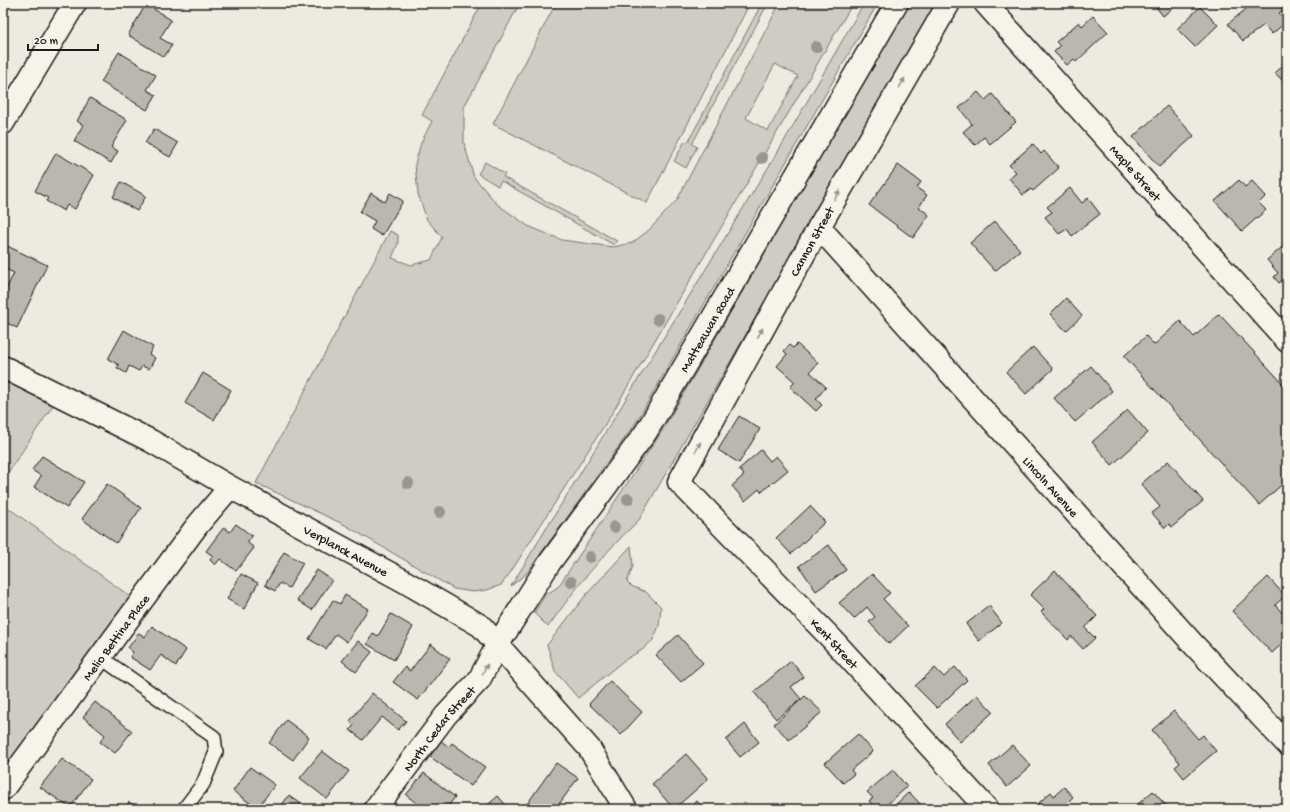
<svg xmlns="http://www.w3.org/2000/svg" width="1290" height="812" font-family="'Gochi Hand',sans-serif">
	<rect width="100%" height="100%" fill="#eeeae0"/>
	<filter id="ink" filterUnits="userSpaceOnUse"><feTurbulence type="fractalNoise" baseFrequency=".025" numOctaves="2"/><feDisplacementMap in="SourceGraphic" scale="8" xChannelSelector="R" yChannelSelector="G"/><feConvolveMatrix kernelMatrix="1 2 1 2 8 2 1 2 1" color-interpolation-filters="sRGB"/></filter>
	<g filter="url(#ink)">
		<g fill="#cfccc3" stroke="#767470" fill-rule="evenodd">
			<path d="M482,3H520L464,107V143L474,177L497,204L528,226L562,240L613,247L632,243L649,230L677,200L780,3H853L611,415L510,573L501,585L487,590L473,592L454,589L345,525L256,483L390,231L398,235V244L392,258L411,265L431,260L442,237L427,220L418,194L415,164L421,143L432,121L422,115ZM775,64L798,76L768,131L746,118Z"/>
			<path d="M556,3H750L647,203L493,124Z"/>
			<path d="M762,3H774L772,8L767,5L692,144L697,147L686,168L674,161L685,141L688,142Z"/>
			<path d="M864,3H878L635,424L526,574L511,586L779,150Z"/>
			<path d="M909,3H937L639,520C603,554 576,587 548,627L534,613L545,595L558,587L662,431Z"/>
			<path d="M485,162L505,174L503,177L617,241L614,245L501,181L498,186L478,174Z"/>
			<path d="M3,369L60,395L3,480Z"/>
			<path d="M3,504L139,603L3,789Z"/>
			<path d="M631,546L633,566L627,582L631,586L646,592L661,607L659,626L653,640L642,650L623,661L578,698L555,671L547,645L585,596Z"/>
		</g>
		<g fill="#bab7af" stroke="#1c1c1c">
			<path d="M1153,3H1179L1163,16Z"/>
			<path d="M1253,3H1278L1284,9L1279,13L1286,22L1272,34L1264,25L1243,41L1228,24Z"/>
			<path d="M146,4L171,20L160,38L172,45L164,57L128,35Z"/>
			<path d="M1200,7L1218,25L1195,47L1177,29Z"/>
			<path d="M1093,16L1108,32L1076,62L1074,59L1067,65L1054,52L1060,46L1056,42L1079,22L1082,26Z"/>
			<path d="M119,52L156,75L147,90L156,95L147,110L101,82Z"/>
			<path d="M1287,62V85L1275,73Z"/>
			<path d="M978,92L985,100L992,94L1016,122L990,144L984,137L975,145L963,132L972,124L959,108Z"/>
			<path d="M90,98L127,120L111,147L118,151L111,163L74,141L83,125L77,121Z"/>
			<path d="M1167,106L1194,136L1159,167L1133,137Z"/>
			<path d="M154,129L178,143L170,157L145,143Z"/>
			<path d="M1033,144L1041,154L1044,151L1059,168L1033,191L1031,189L1023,195L1009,178L1016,172L1009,165Z"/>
			<path d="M56,153L94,175L75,209L67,205L64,211L46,201L48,198L35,191Z"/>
			<path d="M898,165L921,182L917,188L927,195L919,207L929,215L913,238L869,205Z"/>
			<path d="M1239,180L1245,187L1252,181L1266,196L1259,203L1266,210L1242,231L1215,201Z"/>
			<path d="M121,182L146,196L137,211L113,197Z"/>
			<path d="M1070,188L1082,203L1088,198L1100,214L1072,236L1067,229L1059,234L1045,217L1052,212L1047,207Z"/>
			<path d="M371,193L385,202L390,193L403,201L382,236L371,229L375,221L360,212Z"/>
			<path d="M995,221L1020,250L995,271L970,243Z"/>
			<path d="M1287,243V283L1284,279L1279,283L1274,277L1278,273L1267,260Z"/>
			<path d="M5,245L47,265L17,328L3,321V296L14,273L3,268V248Z"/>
			<path d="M1066,298L1082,316L1066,331L1050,314Z"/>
			<path d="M1219,314L1287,388V480L1259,505L1124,356L1146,336L1154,345L1180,321L1194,337Z"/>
			<path d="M124,330L153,347L149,354L155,358L149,369L142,366L139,371L129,366L126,373L117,368L119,365L108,359Z"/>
			<path d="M797,344L818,363L810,372L826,387L816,399L822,405L816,411L790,387L795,382L777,366L787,354L784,351L789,345L793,348Z"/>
			<path d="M1033,347L1053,369L1026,394L1006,372Z"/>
			<path d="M1091,366L1112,391L1075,422L1054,398Z"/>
			<path d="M203,373L231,390L214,420L185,403Z"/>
			<path d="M1128,410L1148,433L1112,465L1092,442Z"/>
			<path d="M739,416L760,429L739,463L718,450Z"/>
			<path d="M761,450L770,461L776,456L788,470L761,492L759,489L745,501L732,486L744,475L739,469Z"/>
			<path d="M42,456L84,482L67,508L34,487L41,476L32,470Z"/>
			<path d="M1168,461L1203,501L1172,527L1169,524L1165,528L1152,513L1160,507L1141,484Z"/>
			<path d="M107,484L141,508L116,543L82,519Z"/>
			<path d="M810,506L825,522L791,554L776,538Z"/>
			<path d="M236,524L252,536L247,542L254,548L236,571L220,559L215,565L210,560L213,556L206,551L224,527L230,532Z"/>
			<path d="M829,545L846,570L816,591L799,566Z"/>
			<path d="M284,552L303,563L289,588L280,583L275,591L265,585Z"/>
			<path d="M317,570L332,580L312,610L297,600Z"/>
			<path d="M1055,571L1097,616L1085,628L1095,638L1083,649L1071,636L1068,640L1041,612L1044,609L1030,595Z"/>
			<path d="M241,574L258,583L244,609L227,599Z"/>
			<path d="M872,574L890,593L883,599L908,626L889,644L869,622L875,617L867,607L854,619L839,603Z"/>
			<path d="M1268,577L1285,596L1275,605L1287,618V639L1272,653L1232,611Z"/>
			<path d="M345,595L368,609L347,642L336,634L326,649L309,639L333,600L340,604Z"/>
			<path d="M989,606L1002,623L979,641L966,624Z"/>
			<path d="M391,614L413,627L394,660L367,644L373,633L378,636Z"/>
			<path d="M152,626L186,650L176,666L161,655L150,670L130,657L133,652L128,648L139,633L145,637Z"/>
			<path d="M678,635L703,663L681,682L656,655Z"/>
			<path d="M358,641L372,652L356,672L342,661Z"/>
			<path d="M431,644L450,659L418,700L393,682L405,667L410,671Z"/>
			<path d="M791,661L804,677L791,687L801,699L776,719L754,692Z"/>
			<path d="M955,667L967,680L937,708L915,686L935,668L944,677Z"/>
			<path d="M610,681L642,712L621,735L589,704Z"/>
			<path d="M372,693L406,721L398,730L382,717L363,740L350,730L354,725L350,721Z"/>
			<path d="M977,695L993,712L960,742L945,724Z"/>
			<path d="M805,696L822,712L789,740L774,724Z"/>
			<path d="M95,702L132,731L115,753L100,742L105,735L83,717Z"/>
			<path d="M1174,711L1198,739L1203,735L1216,751L1184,778L1175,767L1180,763L1152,730Z"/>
			<path d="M286,720L309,737L293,760L269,743Z"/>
			<path d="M745,724L759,742L740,757L726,740Z"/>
			<path d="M858,734L873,751L851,770L854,774L843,783L825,763Z"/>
			<path d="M441,741L449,747L452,743L485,767L471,786L429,756Z"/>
			<path d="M1012,745L1031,766L1007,787L989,765Z"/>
			<path d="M322,751L349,771L327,799L300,778Z"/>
			<path d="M686,754L708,779L674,809L652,784Z"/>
			<path d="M62,759L91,779L70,808L40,787Z"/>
			<path d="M556,763L578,778L557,807L553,804L550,809H533L527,804Z"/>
			<path d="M250,767L275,785L257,808L233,791Z"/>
			<path d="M893,770L907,787L883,808L881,805L876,809L869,801L873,798L867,792Z"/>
			<path d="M424,773L455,797L446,809H424L406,795Z"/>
			<path d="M1064,787L1073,797L1064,806L1067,809H1032L1051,792L1054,796Z"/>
			<path d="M1153,791L1169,809H1132Z"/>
			<path d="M909,792L925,809H891Z"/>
			<path d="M289,795L308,809H279Z"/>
			<path d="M498,796L509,809H483Z"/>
			<path d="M697,801L704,809H688Z"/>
			<path d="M129,802L140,809H123Z"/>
		</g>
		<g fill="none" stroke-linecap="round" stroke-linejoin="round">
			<g stroke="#1c1c1c" stroke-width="16">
				<path id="service" d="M100,657L214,737L216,752L203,784L184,809"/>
			</g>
			<g stroke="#1c1c1c" stroke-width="25">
				<g id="minor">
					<path id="s1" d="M949,3L819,227L679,482L831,638L987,809"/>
					<path id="s2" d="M985,3L1287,341"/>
					<path d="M3,123L75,3"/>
					<path id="s3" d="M819,227L1194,645L1287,744"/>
					<path id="s4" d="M3,789L196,527L230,487"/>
					<path id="s5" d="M375,809L446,715L479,680L498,644"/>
				</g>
			</g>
			<g stroke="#1c1c1c" stroke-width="25">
				<g id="tertiary">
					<path id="s6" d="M3,367L151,441L230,487L402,580L481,626L589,748L626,809"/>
					<path id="s7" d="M498,644L550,562L646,432L897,3"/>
				</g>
			</g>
			<use href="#service" stroke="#f7f3e8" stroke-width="13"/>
			<use href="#minor" stroke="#f7f3e8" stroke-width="22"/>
			<use href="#tertiary" stroke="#f7f3e8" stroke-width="22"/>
		</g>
		<g fill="#989690">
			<circle cx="816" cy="47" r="6"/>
			<circle cx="762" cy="158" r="6"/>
			<circle cx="658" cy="319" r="6"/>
			<circle cx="408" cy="483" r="6"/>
			<circle cx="628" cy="499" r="6"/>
			<circle cx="440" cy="512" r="6"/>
			<circle cx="614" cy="527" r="6"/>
			<circle cx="590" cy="557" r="6"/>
			<circle cx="571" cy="582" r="6"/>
		</g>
		<defs><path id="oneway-solid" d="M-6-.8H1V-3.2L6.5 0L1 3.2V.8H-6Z"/></defs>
		<g fill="#94928c">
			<use href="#oneway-solid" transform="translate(902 83) rotate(-60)"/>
			<use href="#oneway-solid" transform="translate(837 195) rotate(-60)"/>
			<use href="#oneway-solid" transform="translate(760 333) rotate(-61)"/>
			<use href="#oneway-solid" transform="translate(698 447) rotate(-61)"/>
			<use href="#oneway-solid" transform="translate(485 669) rotate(-62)"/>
		</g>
	</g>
	<g text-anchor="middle" stroke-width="3.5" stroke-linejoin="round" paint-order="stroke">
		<g font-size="13" fill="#1c1c1c" stroke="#f7f3e8">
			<text dy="5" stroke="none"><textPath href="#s2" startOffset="227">Maple Street</textPath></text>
			<text transform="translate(811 241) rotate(-61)" y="5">Cannon Street</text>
			<text dy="5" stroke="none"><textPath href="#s7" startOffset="378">Matteawan Road</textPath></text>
			<text dy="5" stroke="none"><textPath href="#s3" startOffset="348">Lincoln Avenue</textPath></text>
			<text dy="5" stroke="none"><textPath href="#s6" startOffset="389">Verplanck Avenue</textPath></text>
			<text dy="5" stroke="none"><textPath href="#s4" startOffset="189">Melio Bettina Place</textPath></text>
			<text dy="5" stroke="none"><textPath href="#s1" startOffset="774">Kent Street</textPath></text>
			<text dy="5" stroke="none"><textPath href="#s5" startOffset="103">North Cedar Street</textPath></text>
		</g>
	</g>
	<rect width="1290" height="812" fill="none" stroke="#f7f3e8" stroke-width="16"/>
	<rect x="8" y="8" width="1274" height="796" fill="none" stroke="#1c1c1c" stroke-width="1.5" filter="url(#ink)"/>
	<path d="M28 44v6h70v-6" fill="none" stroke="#1c1c1c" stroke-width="2"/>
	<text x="34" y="44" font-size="12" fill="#1c1c1c" stroke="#f7f3e8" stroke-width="3" paint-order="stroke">20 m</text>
</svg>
